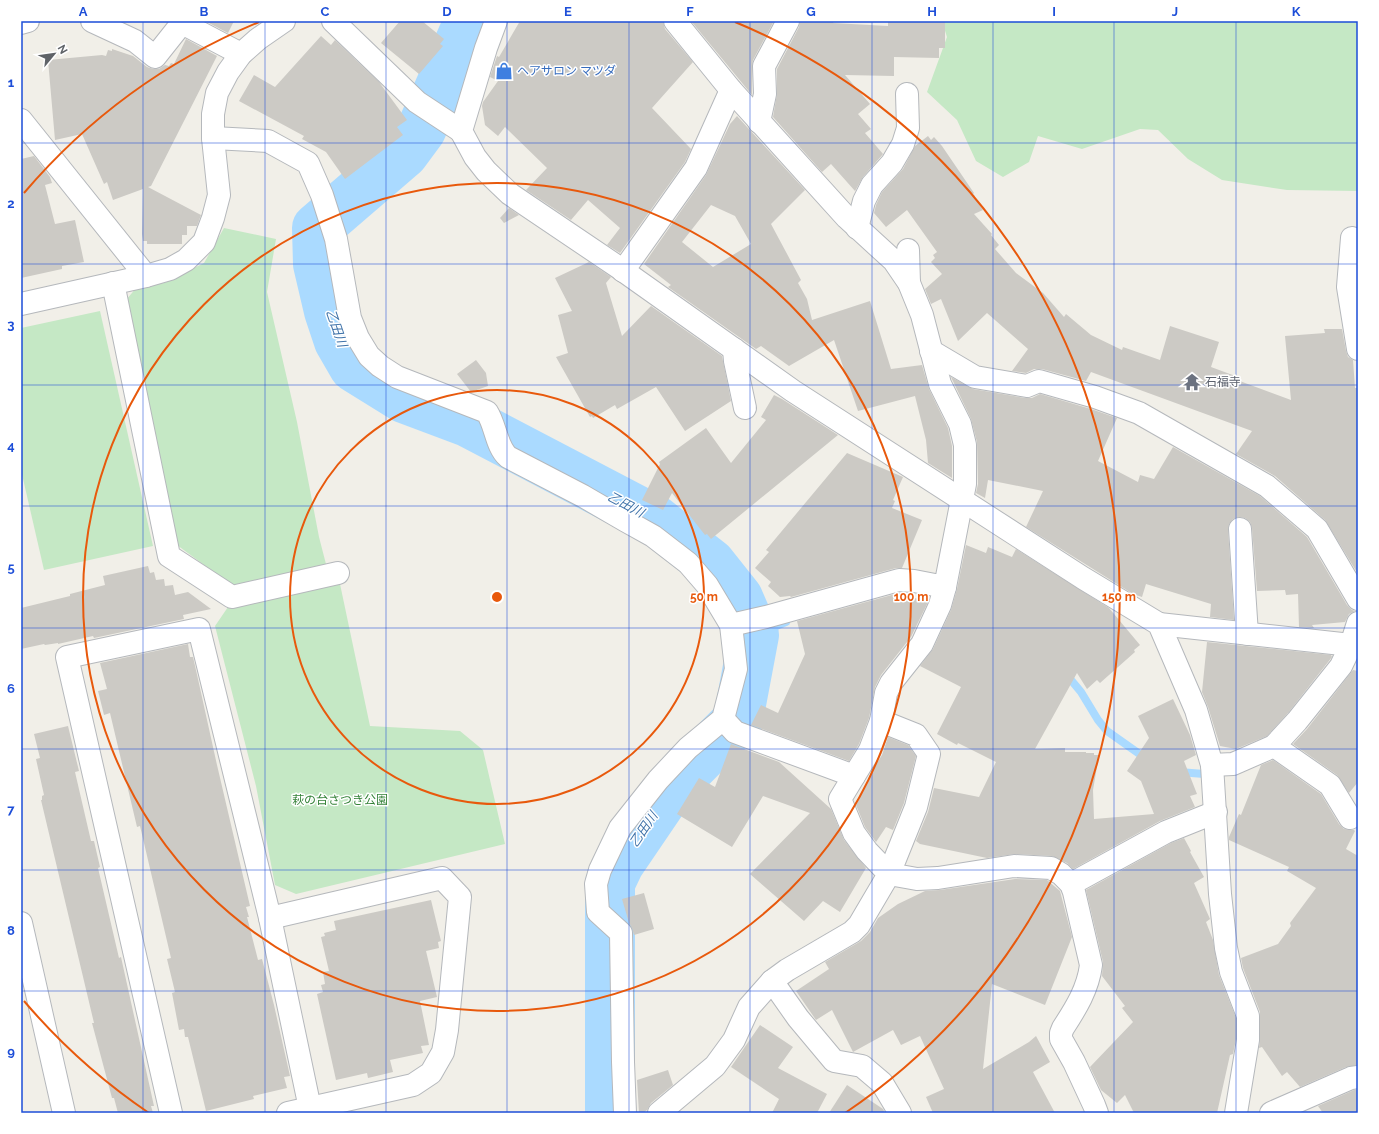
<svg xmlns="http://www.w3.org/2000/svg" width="1379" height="1134" font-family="Raleway,'Noto Sans JP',sans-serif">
	<rect width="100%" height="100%" fill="#f1efe8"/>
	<g fill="#c5e8c5">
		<path d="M942,21H1358V191L1287,190L1222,180L1188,159L1158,130L1140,129L1082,149L1038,136L1029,162L1003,177L976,161L957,120L927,92L947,37Z"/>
		<path d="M224,228L276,239L267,292L297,422L319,537L327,568L234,587L177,545L126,300L137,287L164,283L204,263Z"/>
		<path d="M100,311L153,546L44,570L21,470V328Z"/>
		<path d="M340,584L370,726L460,731L483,750L505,844L296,894L275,885L256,786L215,626L228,607Z"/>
	</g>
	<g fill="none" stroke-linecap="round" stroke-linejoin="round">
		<g stroke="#aadaff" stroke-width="8">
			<path d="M754,635L786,622"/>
			<path d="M1066,674L1081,692L1098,720L1107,731L1148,760"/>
			<path d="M1179,772L1204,774"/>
		</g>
		<path stroke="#aadaff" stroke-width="50" d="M469,21L421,130L404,153L317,228L318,264L329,311L339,341L354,367L404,398L468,422L655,520L711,564L738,598L754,635L738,720L672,786L619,864L610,883V1113"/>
	</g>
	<g fill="#cccac5" fill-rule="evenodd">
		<path d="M205,21H234L228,33Z"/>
		<path d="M400,21H422L444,39L440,44L443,46L419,74L381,43Z"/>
		<path d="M520,21H663L665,29L693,62L652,108L691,149L685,162L620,253L607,245L620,228L588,200L571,220L526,190L547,168L505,127L498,136L485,125L482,106L483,102L498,81L490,77L497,56L499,57Z"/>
		<path d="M691,21H774L753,60L752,66V95Z"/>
		<path d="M800,21H834L833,23L888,26V21H945V48H939V58L894,57V76L845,75L870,104L858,114L871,129L865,133L883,154L863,177L855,191L831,164L822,172L773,117L777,94V69L799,27Z"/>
		<path d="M321,36L331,45L335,40L379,82L407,120L397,127L403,135L345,179L326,152L302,139L304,136L239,101L254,75L275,87Z"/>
		<path d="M186,39L217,56L151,186L148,187L201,215L197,226H187V235H182V244H147V241H143L142,234L143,189L113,200L107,182L104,184L82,134L55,140L48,60L102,55L106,56L108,50L112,51V49L133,56L147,67L153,69H159L165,65L169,66L171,63L174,64Z"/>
		<path d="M737,116L805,190L771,224L801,280L798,283L807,299L812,320L870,301L891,369L922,365L929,389L948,428L952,446V478L928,463L926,440L915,396L858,411L834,340L789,366L761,346L756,349L668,287L671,285L644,264L706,175L730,124ZM711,205L735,216L751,244L713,267L682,242Z"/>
		<path d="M928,136L931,140L934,137L942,146L974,193L973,194L975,196L974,197L983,210L974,214L992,234L991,235L999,245L995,249L1016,273L1043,293L1064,317L1066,314L1091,335L1122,350L1123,347L1160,360L1170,326L1219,342L1211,367L1238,377L1237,380L1291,400L1285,336L1325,333L1324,329H1342L1346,351L1348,357L1353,360L1355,388H1358V574L1325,520L1275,476L1236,454L1252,431L1091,372L1086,381L1042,369H1034L1026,373L1012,371L1028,349L987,313L958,341L941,299L931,304L925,289L942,274L931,262L935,258L933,255L937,252L907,210L886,227L874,213L876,205L882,192L903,169L915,146Z"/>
		<path d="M34,156L50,177L52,183L45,185L55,224L75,220L84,262L62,266V269L21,278V159Z"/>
		<path d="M509,208L519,215L504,223L500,218Z"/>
		<path d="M589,262L611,277L606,283L622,336L651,306L722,356L731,401L685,431L656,387L617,409L615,405L593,418L592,416L590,417L556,357L568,353L558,315L572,311L555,278Z"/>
		<path d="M476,360L486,373L488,386L471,392L457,374Z"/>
		<path d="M951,377L973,389L1025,398H1032L1040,394L1091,409L1117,418L1098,461L1138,482L1140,475L1154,479L1173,447L1260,496L1307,537L1347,605L1352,610L1355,611L1349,614L1345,622L1312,625L1314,628L1299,627L1298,594L1286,595L1285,590L1257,591L1252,528L1250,522L1245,518L1240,517L1233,519L1229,524L1228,529L1234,620L1210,617L1211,604L1146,584L1142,597L1133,594L1026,527L1043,491L988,480L985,498L976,493L978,484L977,442L971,419Z"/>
		<path d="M774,395L782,399L838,435L711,539L707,534L705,535L672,493L663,510L642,500L660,464L659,462L706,428L731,463L766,420L761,417Z"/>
		<path d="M847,453L903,477L893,500L895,501L892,508L922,520L902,568H896L791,597L790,596L780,597L768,586L771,582L755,568L769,552L766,550Z"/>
		<path d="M966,545L986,553L988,547L1012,557L1016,549L1109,608L1140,645L1134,650L1135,652L1100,683L1097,680L1087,689L1077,673L1035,749L1065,748V752H1086V753H1094V755H1099L1093,790L1094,819L1154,814L1141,781L1127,771L1149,738L1138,716L1173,699L1190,735L1196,755L1184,761L1197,794L1190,796L1195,807L1160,821L1073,869L1067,863L1052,856L1015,854L987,858L920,844L916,841L928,812L934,788L979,797L996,762L958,743L957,745L937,734L961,687L920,666L933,649L951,610L957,589Z"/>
		<path d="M148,566L150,573L154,572L156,580L164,579L165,586L173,585L175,595L188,592L211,609L183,615L184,619L94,638L93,636L58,644V643L45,645L44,644L21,649V608L70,596V594L105,585L103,576Z"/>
		<path d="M899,593L928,602L911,637L881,675L875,687L869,718L859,744L849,761L751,725L761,705L778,713L805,654L797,621Z"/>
		<path d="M1207,642L1331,655L1332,657L1288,713L1267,736L1236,749L1220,746L1208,707L1202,692Z"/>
		<path d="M188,644L190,657H193L198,679L217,765L250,906L246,907L249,917H247L258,960L262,959L274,1005L290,1076L284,1077L287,1088L253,1096L254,1099L206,1111L188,1037H185L184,1029L179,1030L172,993L175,992L167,959L171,958L140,826L137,827L110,713L104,715L98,691L107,689L100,663Z"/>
		<path d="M1353,670L1358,671V782L1349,793L1337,775L1293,744L1307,729Z"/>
		<path d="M68,726L79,771L75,772L91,841H94L100,867L98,868L119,958L121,957L154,1106H151L153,1113H118L114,1098H112L92,1023H94L41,800H42V796L44,795L36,759L40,758L34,734Z"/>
		<path d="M888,737L908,745L916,756L904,803L893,830L886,827L876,842L865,827L856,805L871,774H870L882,755Z"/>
		<path d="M731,744L779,762L831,809L844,840L866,868L840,912L823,901L804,921L750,874L810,813L763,796L732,847L677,814L699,778L715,787Z"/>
		<path d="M1273,760L1321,794L1339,824L1344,829L1350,830H1354L1355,831L1346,849L1358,856V1065L1346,1067L1300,1087L1287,1072L1282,1076L1262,1047L1259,1048L1260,1040V1012L1243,968L1241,958L1278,944L1291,926L1290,923L1316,888L1287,871L1289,867L1229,840V837L1239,814L1241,815L1261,765Z"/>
		<path d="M1184,838L1191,851L1190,852L1204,877L1194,883L1210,919L1206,922L1213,940L1219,975L1236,1018V1039L1233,1054L1230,1055L1217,1113H1134L1125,1095L1117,1103L1101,1090L1090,1067L1133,1022L1122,1008L1125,1006L1102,976L1103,962L1086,890L1171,843Z"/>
		<path d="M1015,879L1047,880L1060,891L1072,937L1045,1005L992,984L983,1069L1029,1042L1036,1036L1050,1062L1033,1072L1055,1113H933L926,1097L944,1089L920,1036L901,1045L893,1030L853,1052L832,1010L816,1020L796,991L829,969L825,962L861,941L870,932L878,918L898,904L925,891L940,890Z"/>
		<path d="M644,893L654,929L634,935L632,928L629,923L622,899Z"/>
		<path d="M431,900L441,941L438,942L439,948L426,951L437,997L420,1001L429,1045L421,1046L423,1053L390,1060L393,1072L368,1078L367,1073L336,1080L317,994L323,992L321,985L325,984L323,972L329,971L321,937L325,936L324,933L336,930L334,921Z"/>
		<path d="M760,1025L793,1047L778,1068L827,1094L817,1113H772L779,1099L731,1067Z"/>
		<path d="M668,1070L673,1085L651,1103L647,1110L643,1113H639L637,1080Z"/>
		<path d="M847,1085L883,1109L885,1113H829Z"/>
		<path d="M1354,1090H1358V1113H1323L1318,1106Z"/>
	</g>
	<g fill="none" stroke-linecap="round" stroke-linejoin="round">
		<g stroke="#b5b8bc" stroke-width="24">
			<g id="minor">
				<path d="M92,21L135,41L155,57L182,23L241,54"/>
				<path d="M333,21L417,102L461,131"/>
				<path d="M496,21L486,48L461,131L475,157L486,171L510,194L618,267L793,391L1083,578L1159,624L1196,710L1212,765L1220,894L1226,948L1231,972L1248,1016V1040L1236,1113"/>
				<path d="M675,21L731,90L847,218L894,261L909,283L922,315L940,384L960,424L965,445V484L945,587L914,581L899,580L766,617L731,625"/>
				<path d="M21,23L28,21"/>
				<path d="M21,120L146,276"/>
				<path d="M759,122L765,94L764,66L788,21"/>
				<path d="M213,138L268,141L308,163L322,195L336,239L350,318L358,338L369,356L380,366L397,377L487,412C496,426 496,446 508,457L583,496L626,521L653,536L688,563L707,585L731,625L736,669L723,719L688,748L658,780L620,828L600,870L596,884L598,912L621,933L623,1062L625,1113"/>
				<path d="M857,228L864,201L872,185L892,163L903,144L908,128L907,94"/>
				<path d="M1352,238L1348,287L1358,349"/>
				<path d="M908,250L909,283"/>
				<path d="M623,271L696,168L731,90"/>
				<path d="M113,283L169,556L232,597L338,573"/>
				<path d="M21,304L146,276L170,269L186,260L204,242L213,218L219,195L213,138V114L217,93L228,72L241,54L258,39L284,21"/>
				<path d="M734,349L735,361L745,408"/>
				<path d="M931,351L975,377L1027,386L1039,381L1095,397L1139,413L1267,486L1317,529L1358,599"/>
				<path d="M1240,529L1247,634"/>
				<path d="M1159,624L1351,645L1358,647"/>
				<path d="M723,719L735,732L854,776L870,750L881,721L886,693L891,683L922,644L940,605L945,587"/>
				<path d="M881,721L916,735L929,754L916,807L889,874L917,879L938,878L1014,866L1051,868L1061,874L1071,884L1074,892L1091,965C1088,989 1076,1008 1063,1028L1061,1033V1039L1074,1062L1094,1105L1097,1113"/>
				<path d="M1274,746L1330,785L1350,818"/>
				<path d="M1212,765L1233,764L1274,746L1297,721L1341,666L1351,645L1358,623"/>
				<path d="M1071,884L1166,832L1216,812"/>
				<path d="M270,918L442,878L460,897L447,1030L443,1052L431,1073L413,1085L288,1113"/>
				<path d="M21,923L64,1113"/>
				<path d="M772,981L798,1018L834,1061L862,1066L882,1083L900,1113"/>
				<path d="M171,1113L67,657L199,629L270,918L311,1113"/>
				<path d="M659,1113L715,1066L734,1040L749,1007L772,981L787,970L852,932L859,925L889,874L867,851L854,833L840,799L854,776"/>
				<path d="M1271,1113L1351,1078L1358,1077"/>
			</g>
		</g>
		<use href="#minor" stroke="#fff" stroke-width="22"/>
	</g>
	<path fill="none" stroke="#1d4ed8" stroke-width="1" stroke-opacity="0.55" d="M143,21V1113M265,21V1113M386,21V1113M507,21V1113M629,21V1113M750,21V1113M872,21V1113M993,21V1113M1114,21V1113M1236,21V1113M21,143H1358M21,264H1358M21,385H1358M21,506H1358M21,628H1358M21,749H1358M21,870H1358M21,991H1358"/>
	<g fill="none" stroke="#e8590c" stroke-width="2">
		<circle cx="497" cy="597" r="207"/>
		<circle cx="497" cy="597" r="414"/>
		<path d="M149 1113A622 622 0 0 1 24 1001M24 193A622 622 0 0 1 259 22M735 22A622 622 0 0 1 845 1113"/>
	</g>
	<defs>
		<g id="shop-bare" transform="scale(1.38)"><path d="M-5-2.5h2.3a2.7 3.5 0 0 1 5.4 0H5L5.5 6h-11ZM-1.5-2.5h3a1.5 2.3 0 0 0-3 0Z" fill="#3f7fe0" stroke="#fff" stroke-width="2.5" paint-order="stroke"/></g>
		<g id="temple-bare" transform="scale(1.38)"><path d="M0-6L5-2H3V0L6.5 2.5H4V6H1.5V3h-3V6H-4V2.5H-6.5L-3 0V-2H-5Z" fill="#6b7280" stroke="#fff" stroke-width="2.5" paint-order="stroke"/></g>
	</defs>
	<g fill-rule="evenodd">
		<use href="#shop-bare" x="504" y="71"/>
		<use href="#temple-bare" x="1192" y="382"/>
	</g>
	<g text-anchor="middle" stroke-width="3" stroke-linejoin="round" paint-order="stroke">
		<g font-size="12" fill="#366cbe" stroke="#fff" text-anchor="start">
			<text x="517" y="75">ヘアサロン マツダ</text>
		</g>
		<g font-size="12" fill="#5b616d" stroke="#fff" text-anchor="start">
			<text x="1205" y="386">石福寺</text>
		</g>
		<g font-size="12" fill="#348238" stroke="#fff">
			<text x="340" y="804">萩の台さつき公園</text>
		</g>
		<g font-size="13" font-style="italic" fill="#4174aa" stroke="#fff">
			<text transform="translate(337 328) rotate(71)" y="5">乙田川</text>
			<text transform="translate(626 504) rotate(28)" y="5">乙田川</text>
			<text transform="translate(643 829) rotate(-56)" y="5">乙田川</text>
		</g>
	</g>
	<circle cx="497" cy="597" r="6" fill="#e8590c" stroke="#fff" stroke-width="2"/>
	<g font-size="12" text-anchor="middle" font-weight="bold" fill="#e8590c" stroke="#fff" stroke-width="3" stroke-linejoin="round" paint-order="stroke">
		<text x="704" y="601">50 m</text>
		<text x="911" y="601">100 m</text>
		<text x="1119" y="601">150 m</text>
	</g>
	<rect width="1379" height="1134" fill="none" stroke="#ffffff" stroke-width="44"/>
	<g transform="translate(54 54) rotate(61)" stroke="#ffffff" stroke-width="3" paint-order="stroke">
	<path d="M0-3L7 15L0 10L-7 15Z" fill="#5f6368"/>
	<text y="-6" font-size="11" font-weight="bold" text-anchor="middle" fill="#5f6368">N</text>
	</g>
	<rect x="22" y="22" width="1335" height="1090" fill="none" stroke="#1d4ed8" stroke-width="1.5"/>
	<g font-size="13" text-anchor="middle" font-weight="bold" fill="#1d4ed8">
		<text x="83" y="16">A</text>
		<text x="204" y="16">B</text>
		<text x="325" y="16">C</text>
		<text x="447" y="16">D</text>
		<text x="568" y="16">E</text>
		<text x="690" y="16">F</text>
		<text x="811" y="16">G</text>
		<text x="932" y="16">H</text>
		<text x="1054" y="16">I</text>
		<text x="1175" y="16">J</text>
		<text x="1296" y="16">K</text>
		<text x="11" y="87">1</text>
		<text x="11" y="208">2</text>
		<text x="11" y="329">3</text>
		<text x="11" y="450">4</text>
		<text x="11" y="572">5</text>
		<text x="11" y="693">6</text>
		<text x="11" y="814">7</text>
		<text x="11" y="935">8</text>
		<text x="11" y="1056">9</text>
	</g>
</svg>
